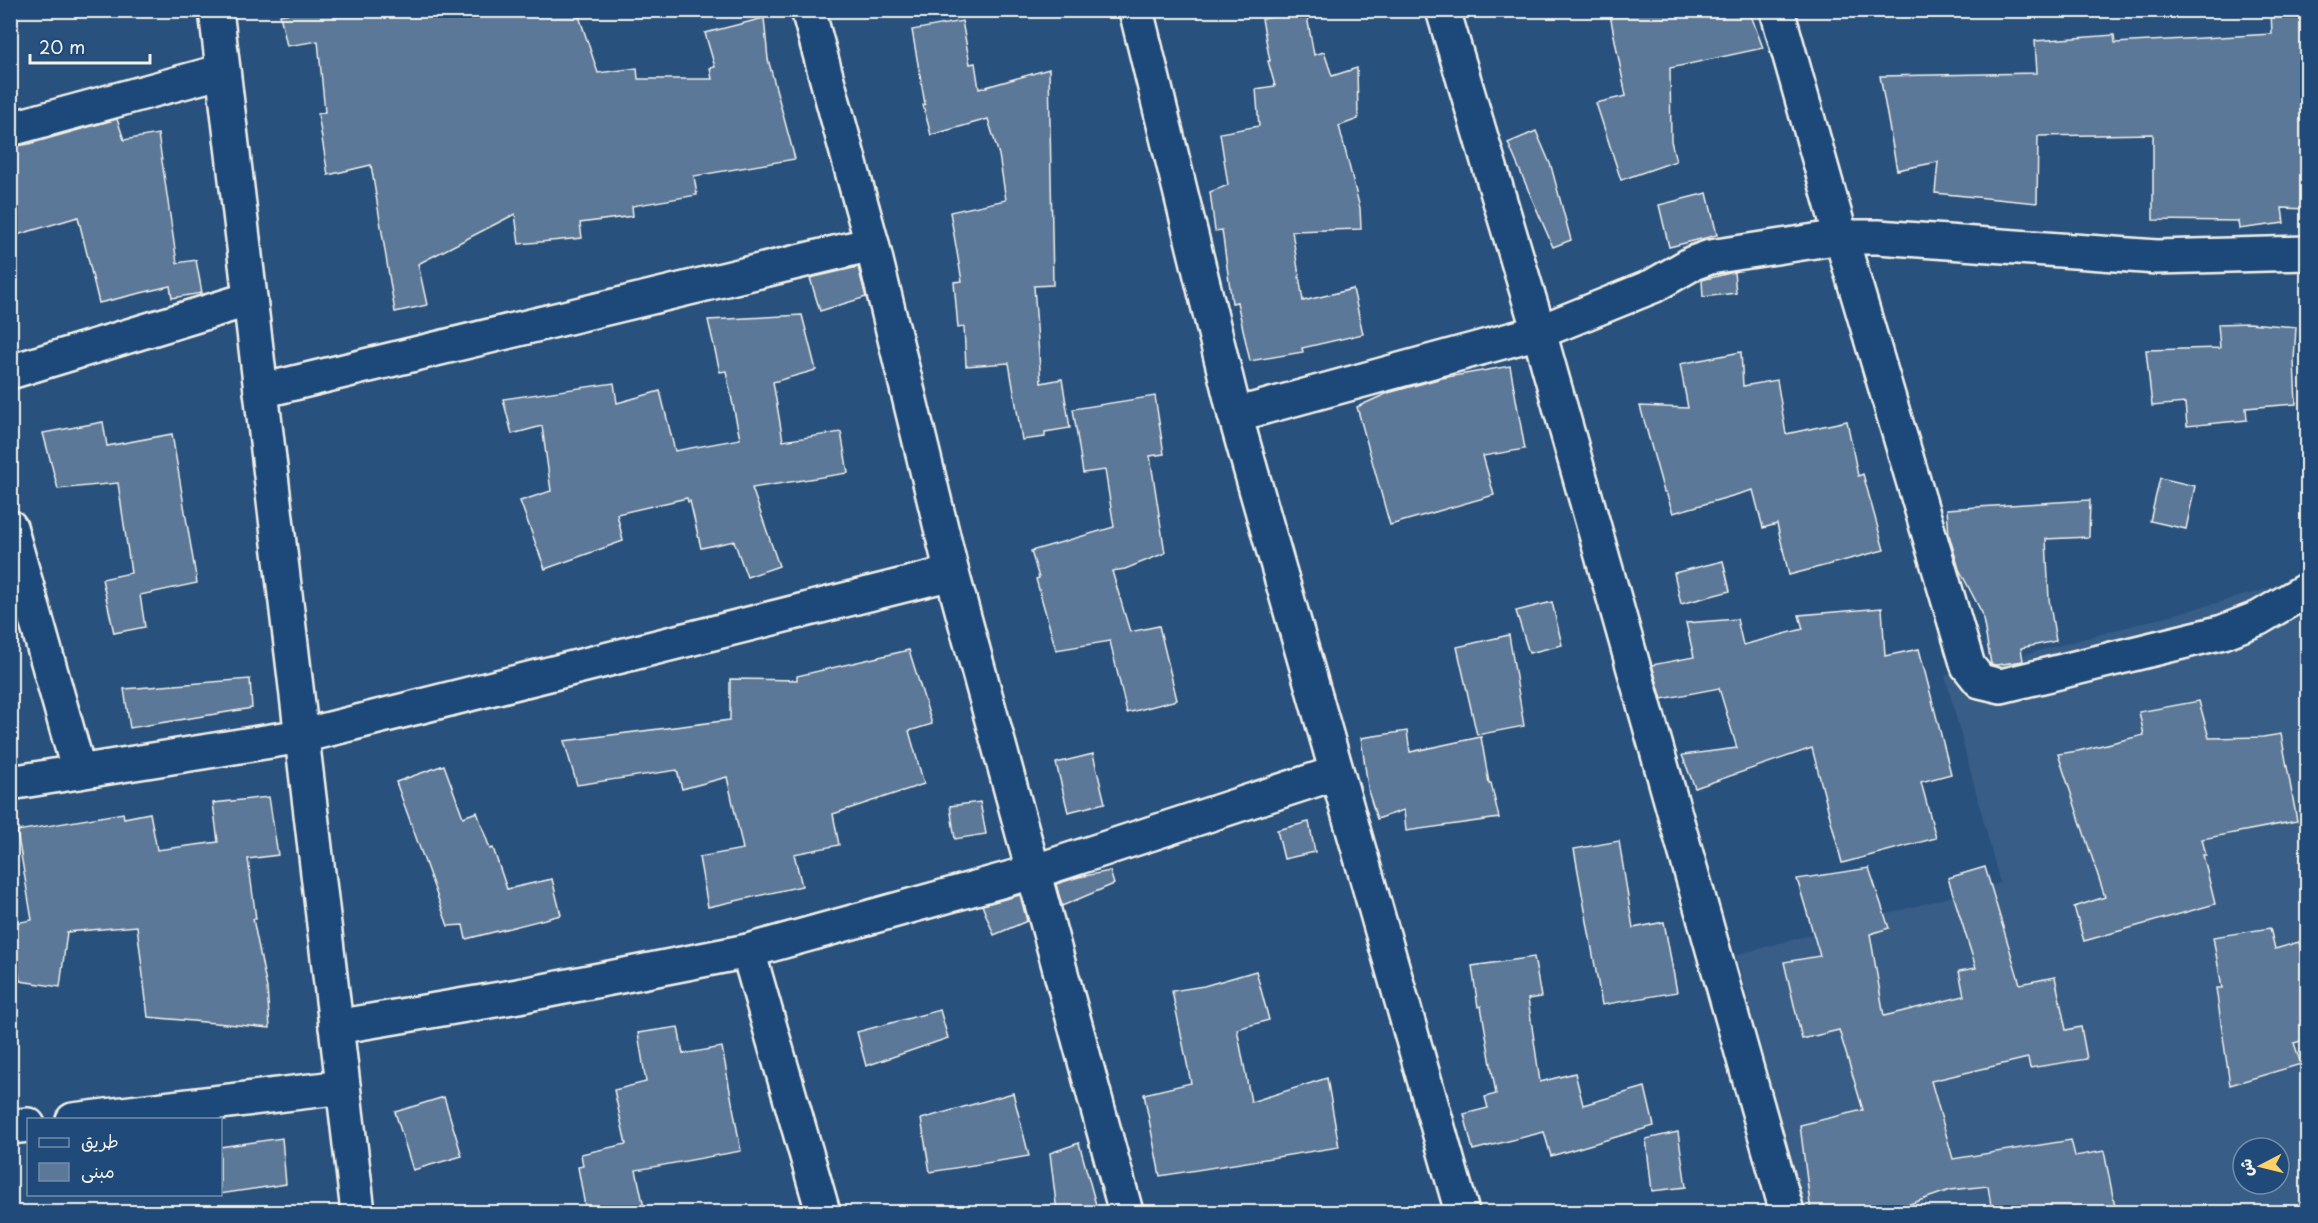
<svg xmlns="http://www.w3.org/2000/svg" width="2318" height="1223" font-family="'Playpen Sans','Playpen Sans Arabic',sans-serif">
	<rect width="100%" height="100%" fill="#28517e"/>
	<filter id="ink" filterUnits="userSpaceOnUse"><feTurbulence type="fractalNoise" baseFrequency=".0167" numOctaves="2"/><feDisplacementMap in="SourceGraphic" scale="12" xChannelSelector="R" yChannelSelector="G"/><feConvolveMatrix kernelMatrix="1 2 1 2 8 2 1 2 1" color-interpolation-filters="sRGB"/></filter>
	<g filter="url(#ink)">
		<path fill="#375d86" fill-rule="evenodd" d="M2304,579L2308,590L2307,1212H1805L1736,955L2000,883L1945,676ZM2243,1148H2279V1184H2243Z"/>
		<g fill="#5b7899" stroke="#f4f1e8" stroke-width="1.5">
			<path d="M306,10H577L598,73L637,68L638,79H712L710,68L715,67L705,33L764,18L768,59L795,159L694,176L697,195L632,206L633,216L580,223L582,238L519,244L515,214L418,264L427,305L395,312L371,165L328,175L318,114L325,112L318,41L287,46L280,15Z"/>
			<path d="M1609,10H1749L1763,48L1670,68L1671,141L1676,161L1621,180L1596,103L1626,96Z"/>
			<path d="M2307,10V209L2282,208L2284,223L2239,229L2238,221L2153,220V134L2038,136L2037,203L1935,193L1938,162L1897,170L1880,76L2037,73L2035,41L2114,35L2115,43L2272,34L2271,12Z"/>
			<path d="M1306,11L1314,55L1324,52L1332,76L1357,68L1358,119L1339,126L1360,208L1361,229L1292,231L1303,301L1353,289L1363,334L1302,348L1303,352L1250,361L1237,302L1232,303L1222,230L1215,231L1210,192L1228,185L1220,133L1259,126L1256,89L1275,86L1268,61H1270L1262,19Z"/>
			<path d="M962,21L970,64L975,63L979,89L1049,69L1053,285L1034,286L1041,383L1062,379L1070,428L1045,432V437L1022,440L1009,363L966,366L964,327L958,328L954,282L962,281L950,212L1006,200L999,155L988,119L931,135L923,105L925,104L912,30Z"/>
			<path d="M117,119L124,140L158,134L177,263L196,260L202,293L172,298L170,286L99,303L78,217L10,237V147L29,144Z"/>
			<path d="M1536,131L1551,166L1571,240L1553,247L1508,143Z"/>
			<path d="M1707,193L1717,235L1669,247L1659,205Z"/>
			<path d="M858,267L866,297L820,311L810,278Z"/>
			<path d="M1734,272L1736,293L1703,297L1702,280Z"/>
			<path d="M802,315L816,370L773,382L783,441L841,432L848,473L752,488L779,566L747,577L734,541L701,548L690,501L688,502L687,498L617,514L623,541L545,569L520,501L551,491L542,426L512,434L503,399L614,383L617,403L660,391L675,451L740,439L726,371L720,372L708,320Z"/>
			<path d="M2249,323L2296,327L2294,361L2296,404L2246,408L2247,420L2187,426L2185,403L2152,406L2146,350L2220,348L2218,324Z"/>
			<path d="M1741,352L1743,386L1777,380L1786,434L1847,421L1858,476L1863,474L1884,550L1789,575L1777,524L1763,528L1753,490L1673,513L1666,492H1664L1640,406L1688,408L1680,364Z"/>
			<path d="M1510,366L1525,449L1483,456L1494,495L1390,525L1357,407L1388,393L1442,378Z"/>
			<path d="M1155,396L1164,454L1150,456L1165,553L1125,569L1112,571L1130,632L1159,626L1177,700L1127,713L1110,641L1056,650L1036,579L1039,578L1031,551L1114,527L1105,470L1083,473L1073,409Z"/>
			<path d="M103,422L107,446L172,434L197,583L140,595L145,627L114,633L102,579L131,573L118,483L58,489L43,433Z"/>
			<path d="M2160,478L2195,486L2186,529L2150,521Z"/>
			<path d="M2090,500L2089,537L2046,539L2049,599L2056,641L2021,648L2023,661L1996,665L1991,664L1982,613L1959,569L1949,535L1947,509Z"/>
			<path d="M1723,561L1730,591L1681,604L1674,573Z"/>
			<path d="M1552,602L1562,645L1529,653L1516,611Z"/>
			<path d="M1882,608L1885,656L1919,649L1951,774L1921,782L1936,838L1842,863L1812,748L1695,788L1682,755L1737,748L1719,688L1662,699L1652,665L1694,657L1686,623L1737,619L1743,645L1803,629L1799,615Z"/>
			<path d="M1509,635L1524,726L1477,735L1457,647Z"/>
			<path d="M909,650L932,724L909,731L924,784L833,814L839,845L794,854L802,886L708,907L699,857L743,849L727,777L682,789L677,770L577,785L564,741L730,720V679L797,680V676Z"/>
			<path d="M250,679L252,708L130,728L124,689Z"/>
			<path d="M2199,701L2209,738L2263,737L2281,734L2297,821L2202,839L2206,855H2203L2215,904L2084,941L2074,907L2105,897L2058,754L2078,751L2144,735L2139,712Z"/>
			<path d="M1407,731L1410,752L1481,737L1489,783H1491L1499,818L1406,831L1404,810L1377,819L1369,794L1361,738Z"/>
			<path d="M1093,754L1105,803L1068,812L1056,763Z"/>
			<path d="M444,765L463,817L477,812L490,849L493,848L507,889L552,879L561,915L466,939L463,925L448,926L396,782Z"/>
			<path d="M269,797L278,855L248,859L256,919H253L267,988L270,1028L148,1017L137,926L67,932L60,987L20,981L10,924L32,920L17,831L123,813L124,818L150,813L157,850L218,842L213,803Z"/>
			<path d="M980,802L986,834L955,839L950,806Z"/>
			<path d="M1309,822L1315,852L1284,859L1277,830Z"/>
			<path d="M1619,841L1633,928L1664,922L1677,992L1602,1005L1574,849Z"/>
			<path d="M1985,867L2020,984L2055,977L2066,1030L2081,1027L2087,1059L2030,1068L2028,1058L1931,1081L1953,1159L2071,1140L2075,1156L2104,1151L2116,1212H1992L1988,1186L1950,1190L1887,1212H1811L1800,1125L1863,1110L1839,1030L1802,1039L1784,962L1820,956L1797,879L1869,868L1889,928L1870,934L1884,1016L1964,996L1959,971L1976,968L1948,878Z"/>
			<path d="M1110,871L1114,884L1062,906L1056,884L1079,877Z"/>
			<path d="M1020,895L1027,921L994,935L982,905Z"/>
			<path d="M2270,928L2275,949L2299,942L2307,971V1039L2294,1043L2301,1064L2230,1085L2216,988H2222L2213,937Z"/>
			<path d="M1534,957L1541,997L1528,999L1540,1082L1575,1073L1583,1105L1645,1087L1654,1126L1551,1156L1544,1132L1473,1150L1464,1114L1488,1108L1485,1097L1496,1094L1481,1006L1478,1007L1472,966Z"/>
			<path d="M1256,971L1269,1020L1237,1029L1251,1102L1327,1078L1339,1147L1160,1176L1144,1094L1191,1083L1172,991L1204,986Z"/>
			<path d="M940,1010L948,1038L866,1066L857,1032Z"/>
			<path d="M678,1027L683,1054L722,1047L741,1151L636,1170L645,1212H586L578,1167L583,1166L581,1154L626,1144L614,1090L646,1082L638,1033Z"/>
			<path d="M1013,1093L1029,1156L930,1172L921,1119Z"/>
			<path d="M444,1097L462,1156L413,1170L395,1112Z"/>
			<path d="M1678,1132L1686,1187L1652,1191L1646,1139Z"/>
			<path d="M282,1138L286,1184L220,1194V1147Z"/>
			<path d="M1079,1143L1098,1212H1057L1050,1153Z"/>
		</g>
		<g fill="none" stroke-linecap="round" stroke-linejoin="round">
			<g stroke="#f4f1e8" stroke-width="38">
				<g id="minor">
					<path d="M216,10L358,1212"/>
					<path d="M808,10L872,244L952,573L1126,1212"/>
					<path d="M1136,10L1235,415L1462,1212"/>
					<path d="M1443,10L1539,332L1787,1212"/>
					<path d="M1777,10L1841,237L1968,666L1980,681L2001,686L2223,632L2259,618L2308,589"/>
					<path d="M10,129L223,71"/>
					<path d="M10,372L250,299"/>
					<path d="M261,391L872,244"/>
					<path d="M1235,415L1539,332L1653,286L1693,263L1710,257L1841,237H1878L2157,257L2308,253"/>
					<path d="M10,527L79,772"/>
					<path d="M10,783L302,736L952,573"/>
					<path d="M748,951L823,1212"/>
					<path d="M336,1027L518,996L748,951L1033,872L1336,773"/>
					<path d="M73,1120L343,1087"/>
					<path d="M10,1127L28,1125"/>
				</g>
			</g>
			<use href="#minor" stroke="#1f4a7a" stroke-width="33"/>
		</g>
	</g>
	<rect width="2318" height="1223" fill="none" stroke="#1f4a7a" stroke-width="36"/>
	<rect x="18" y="18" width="2282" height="1187" fill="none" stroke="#f4f1e8" stroke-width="2" filter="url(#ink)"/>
	<rect x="27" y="1118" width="195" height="78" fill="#1f4a7a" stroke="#748da6" stroke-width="1.5"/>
	<rect x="39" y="1138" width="30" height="9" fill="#1f4a7a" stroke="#748da6" stroke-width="1.5"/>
	<text x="81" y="1148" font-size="18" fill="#f4f1e8">طريق</text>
	<rect x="39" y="1163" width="30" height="18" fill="#5b7899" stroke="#748da6" stroke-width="1.5"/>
	<text x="81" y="1178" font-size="18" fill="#f4f1e8">مبنى</text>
	<g transform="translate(2261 1166) rotate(263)"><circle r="28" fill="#1f4a7a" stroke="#748da6" stroke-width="1.5"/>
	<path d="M0-4.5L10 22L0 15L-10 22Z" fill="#ffd166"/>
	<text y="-9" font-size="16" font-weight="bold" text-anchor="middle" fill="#f4f1e8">ش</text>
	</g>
	<path d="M30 54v9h120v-9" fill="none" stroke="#f4f1e8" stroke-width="3"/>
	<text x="39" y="54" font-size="18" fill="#f4f1e8" stroke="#1f4a7a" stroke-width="4.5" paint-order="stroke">20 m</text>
</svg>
